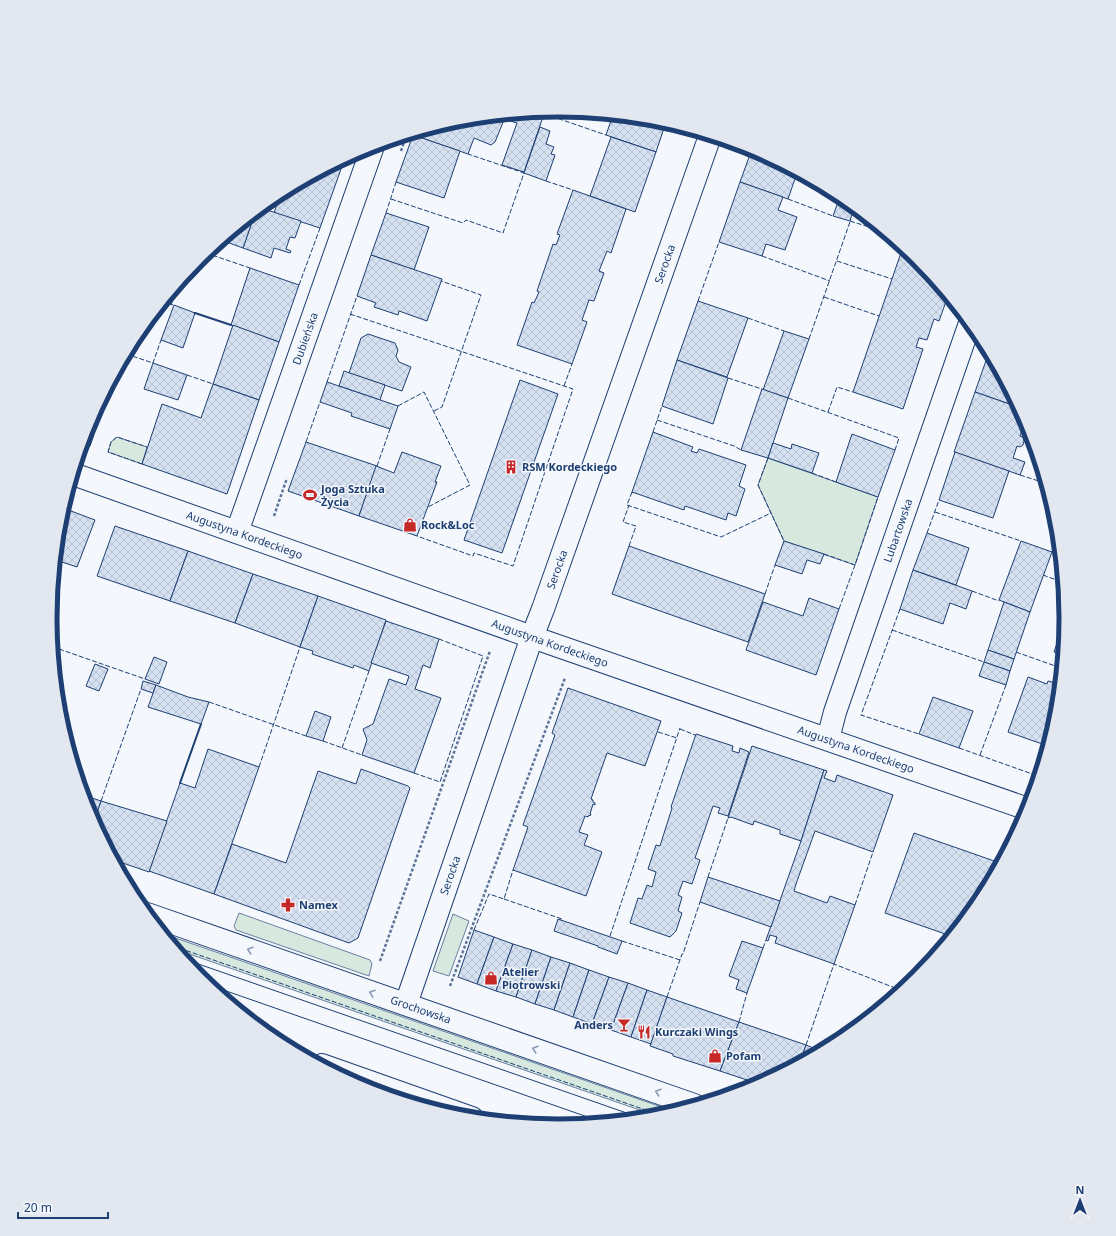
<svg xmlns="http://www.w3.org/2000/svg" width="1116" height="1236" font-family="'Noto Sans',sans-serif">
	<defs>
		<pattern id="building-cross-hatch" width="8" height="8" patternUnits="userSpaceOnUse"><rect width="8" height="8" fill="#d5e0f0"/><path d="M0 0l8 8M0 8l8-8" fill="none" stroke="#b6c1d1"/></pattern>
	</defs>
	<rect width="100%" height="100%" fill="#f4f7fb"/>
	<g fill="#d7e8df" stroke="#687fa3">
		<path d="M117,437L147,447L142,464L108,452L111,442Z"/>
		<path d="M768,458L878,497L855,565L784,541L758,485Z"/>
		<path d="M239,913L370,960L372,964L369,976L236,930L234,926Z"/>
		<path d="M453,914L469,921L449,976L433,971Z"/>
		<path d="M164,934L673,1111L657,1116L175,949Z"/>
	</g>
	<g fill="url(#building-cross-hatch)" stroke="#1d3f73">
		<path d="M539,112L544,114L524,172L502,165L517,123L504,119L506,115Z"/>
		<path d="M506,115L495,142L491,145L474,138L468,154L413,135V134L459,120Z"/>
		<path d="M613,115L657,120L666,122L656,152L606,135Z"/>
		<path d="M540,127L550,131L546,144L554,147L551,154L555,155L546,181L524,173Z"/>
		<path d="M413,135L460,151L444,198L396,182Z"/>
		<path d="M611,137L656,152L635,212L590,196Z"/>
		<path d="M752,149L797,173L788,199L740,182Z"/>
		<path d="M344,159L341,169L332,166Z"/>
		<path d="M332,166L341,169L320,228L274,213L281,193Z"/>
		<path d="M740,182L783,197L778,210L797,217L785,250L766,244L762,256L719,242Z"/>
		<path d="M573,190L626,209L611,253L607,251L599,271L604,273L594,301L589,300L582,320L587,322L572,364L517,345L532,302L534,303L539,292L537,291L553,244L556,245L560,235L557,234Z"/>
		<path d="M836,193L840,196L855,207L834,200Z"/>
		<path d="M838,202L854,207L850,221L833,216Z"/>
		<path d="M261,208L301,221L295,238L290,237L286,249L291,251L290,253L274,248L271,258L243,248L255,213Z"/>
		<path d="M386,213L429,227L414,270L371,255Z"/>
		<path d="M244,222L251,225L243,248L221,240Z"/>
		<path d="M903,247L917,259L948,296L939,321L934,319L927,340L919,338L916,347L923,349L903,409L853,392Z"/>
		<path d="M371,255L442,279L427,321L399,311L398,315L374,307L376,303L357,296Z"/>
		<path d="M250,268L299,285L279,342L231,325Z"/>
		<path d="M698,301L748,318L727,377L677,360Z"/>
		<path d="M174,305L195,313L183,348L161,340Z"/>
		<path d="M233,325L279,342L259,400L213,384Z"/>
		<path d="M784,331L809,339L788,398L763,390Z"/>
		<path d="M368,334L395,343L398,350L396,356L399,362L411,367L402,391L349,373L361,338Z"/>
		<path d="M989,352L1018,407L975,392Z"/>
		<path d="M677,360L728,378L713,424L662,406Z"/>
		<path d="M153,363L187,375L178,400L144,389Z"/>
		<path d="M344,371L385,385L380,400L339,386Z"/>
		<path d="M520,380L558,394L502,553L464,540Z"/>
		<path d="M327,382L398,406L390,429L351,416L352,413L320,402Z"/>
		<path d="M213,384L259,400L227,494L142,464L162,404L201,418Z"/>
		<path d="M762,389L788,398L768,458L741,450Z"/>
		<path d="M975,392L1018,407L1025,420L1020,436L1023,437L1024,441L1023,445L1020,447L1017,446L1013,458L1025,462L1020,475L954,452Z"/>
		<path d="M104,395L107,396L90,446L83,444L89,423Z"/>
		<path d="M653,432L693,447L691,451L697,453L699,449L746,465L739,486L745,489L736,516L728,513L726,520L685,506L684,510L632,492Z"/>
		<path d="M852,434L895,450L878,497L836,482Z"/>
		<path d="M306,442L377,466L359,516L288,491Z"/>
		<path d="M773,443L791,449L792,444L819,453L812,473L768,458Z"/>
		<path d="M402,452L441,466L435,482H437L417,536L359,516L376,466L394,473Z"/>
		<path d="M955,452L1009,471L993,518L939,500Z"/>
		<path d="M63,508L95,520L77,567L62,562L61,565L55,563L60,519Z"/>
		<path d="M115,526L188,551L170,601L97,576Z"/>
		<path d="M927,533L969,548L956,585L913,570Z"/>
		<path d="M784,541L824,554L820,564L807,560L802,574L775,565Z"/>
		<path d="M1021,541L1052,552L1030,612L999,600Z"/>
		<path d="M629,546L765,594L748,642L612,594Z"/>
		<path d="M188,551L253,574L235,623L170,601Z"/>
		<path d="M913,570L972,591L966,609L950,603L943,624L900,609Z"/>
		<path d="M253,574L318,596L300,647L235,623Z"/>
		<path d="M318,596L386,620L369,671L354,665L353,668L312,654L313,651L300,647Z"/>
		<path d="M809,598L839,609L816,675L746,650L763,602L803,616Z"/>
		<path d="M1004,602L1030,612L1014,659L988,650Z"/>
		<path d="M1066,617V618L1062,655L1054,652Z"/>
		<path d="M386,621L439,639L430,668L423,665L415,689L441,698L414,773L362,755L367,740L363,729L373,724L389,679L406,685L409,676L371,663Z"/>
		<path d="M53,648L59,649L54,662Z"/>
		<path d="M988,650L1014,659L1010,671L984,662Z"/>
		<path d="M154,657L167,662L159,684L145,679Z"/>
		<path d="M984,662L1010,671L1006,685L979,676Z"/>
		<path d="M95,664L108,669L99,691L86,686Z"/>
		<path d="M1028,677L1047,684L1048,681L1059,684L1056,717L1048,746L1008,732Z"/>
		<path d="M143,681L156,685L153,693L141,689Z"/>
		<path d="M156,685L188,697L209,702L201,724L148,707Z"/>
		<path d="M568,688L661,721L645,766L607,753L591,799L593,800V802L595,803V805L593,804L590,814H591L590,816L589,815L588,817L585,816L579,832L588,835L584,845L602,852L586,896L513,870L528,827L523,825L555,735L552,733Z"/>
		<path d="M933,697L973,711L959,748L919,734Z"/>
		<path d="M315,711L331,717L323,741L306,736Z"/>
		<path d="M696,734L733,746L732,751L739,753L740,748L749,752L728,816L718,813L720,808L713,806L695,858L700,860L692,884L683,881L678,895L682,897L678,911L682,913L676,931L670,937L630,923L638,898L642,899L647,885L652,887L656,872L648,869L656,845L660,846L672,808L671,807Z"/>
		<path d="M752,746L824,770L801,841L780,834V830L754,821L753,825L731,817L728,818Z"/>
		<path d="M208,749L259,767L214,894L149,871L180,783L195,788Z"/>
		<path d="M361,769L408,786L410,788L358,938L349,943L214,894L232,844L286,863L318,771L356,784Z"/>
		<path d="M824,770L827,771L824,778L835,782L837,775L893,795L873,852L815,831L796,884L794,891L827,903L830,896L855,905L834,964L775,943L777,937L770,935L768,941L766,940L801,841Z"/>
		<path d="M83,795L101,801L94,822L89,812Z"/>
		<path d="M101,801L167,821L149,872L114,860L94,822Z"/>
		<path d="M914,833L1000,863L980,900L951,936L885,913Z"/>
		<path d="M708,877L780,901L771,927L700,902Z"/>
		<path d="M558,919L622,941L617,954L598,947V946L554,931Z"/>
		<path d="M474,930L494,937L477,984L458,977Z"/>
		<path d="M494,937L513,944L496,991L477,984Z"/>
		<path d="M742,941L763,948L747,993L736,989L739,980L729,976Z"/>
		<path d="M513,944L532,950L516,997L496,991Z"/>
		<path d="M532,950L551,957L535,1004L516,997Z"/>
		<path d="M551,957L570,963L554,1010L535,1004Z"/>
		<path d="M570,963L589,970L573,1017L554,1010Z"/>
		<path d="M589,970L609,977L592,1024L573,1017Z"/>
		<path d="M609,977L628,983L611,1030L592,1024Z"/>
		<path d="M628,983L647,990L631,1037L611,1030Z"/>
		<path d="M647,990L667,997L651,1044L631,1037Z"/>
		<path d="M667,997L739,1022L720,1071L673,1056V1054L650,1046Z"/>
		<path d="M739,1022L806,1045L800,1062L759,1084L720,1071Z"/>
		<path d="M806,1045L821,1051L800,1062Z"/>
	</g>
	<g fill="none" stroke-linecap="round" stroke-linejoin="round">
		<g stroke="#1d3f73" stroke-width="24">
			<g id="minor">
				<path id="s1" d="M73,474L532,637L1028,809"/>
				<path id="s2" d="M237,532L373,146"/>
				<path id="s3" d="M828,739L835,712L970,323"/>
				<path id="s4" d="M147,914L694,1105"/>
				<path id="s5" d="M406,1004L532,637L543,609L710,136"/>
			</g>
		</g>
		<g stroke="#1d3f73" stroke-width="24">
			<path id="secondary" d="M322,1065L472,1118"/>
		</g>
		<g stroke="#5e769c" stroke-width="2.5" stroke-dasharray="3 2" stroke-linecap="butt">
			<path d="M401,151L406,136"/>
			<path d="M274,516L287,478"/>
			<path d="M380,961L490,651"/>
			<path d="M450,986L565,678"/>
		</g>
		<use href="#minor" stroke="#f4f7fb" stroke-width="22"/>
		<use href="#secondary" stroke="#f4f7fb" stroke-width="22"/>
		<g stroke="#1d3f73" stroke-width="1">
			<path d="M184,959L641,1118"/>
			<path d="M209,985L602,1122"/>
		</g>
		<g stroke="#1d3f73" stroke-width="1" stroke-dasharray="5 2" stroke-linecap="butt">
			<path d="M545,114L606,135"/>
			<path d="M546,181L573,190"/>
			<path d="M391,199L463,223L466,220L503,233L524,173L468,154"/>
			<path d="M788,199L833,216"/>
			<path d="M386,213L396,182"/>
			<path d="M850,221L885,232"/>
			<path d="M206,253L250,268"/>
			<path d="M762,256L830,281"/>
			<path d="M837,261L892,279"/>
			<path d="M299,285L320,228"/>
			<path d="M824,297L879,316"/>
			<path d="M698,301L719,242"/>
			<path d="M163,302L173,305"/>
			<path d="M171,305L179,283"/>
			<path d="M350,314L573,389L513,566L474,553L473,556L417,536"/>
			<path d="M748,318L784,331"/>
			<path d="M809,339L851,219"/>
			<path d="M126,354L153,363L161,340"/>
			<path d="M187,375L213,384"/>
			<path d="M728,378L762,389"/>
			<path d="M327,382L357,296"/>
			<path d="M564,386L572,364"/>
			<path d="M788,398L899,438L895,450"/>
			<path d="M398,406L424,392L470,485L428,507"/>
			<path d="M434,411L442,407L481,295L441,281"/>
			<path d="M828,412L837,387L853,392"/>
			<path d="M657,420L734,446L741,450"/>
			<path d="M653,432L662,406"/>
			<path d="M306,442L320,402"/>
			<path d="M768,458L758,485L784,541"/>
			<path d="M142,464L108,452L111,442L117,437L147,447"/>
			<path d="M377,466L390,429"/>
			<path d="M812,473L836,482"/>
			<path d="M1020,475L1045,483"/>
			<path d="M632,492L627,505L721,537L771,513"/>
			<path d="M935,512L1021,541"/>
			<path d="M927,533L939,500"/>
			<path d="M629,546L636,526L623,522L629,505"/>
			<path d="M1052,552L1058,535"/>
			<path d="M824,554L855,565L878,497"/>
			<path d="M1043,575L1062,582"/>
			<path d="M972,591L999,601"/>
			<path d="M765,594L775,565"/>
			<path d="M839,609L855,565"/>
			<path d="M900,609L861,715L919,734"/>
			<path d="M892,630L984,662"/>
			<path d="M59,649L145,679"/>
			<path d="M1016,652L1061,668"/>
			<path d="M209,702L306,736"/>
			<path d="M680,729L695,735"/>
			<path d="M658,732L677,738"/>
			<path d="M323,741L362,755"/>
			<path d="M342,748L369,671"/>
			<path d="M959,748L1038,776"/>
			<path d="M980,755L1006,685"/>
			<path d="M259,767L300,647"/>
			<path d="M414,773L440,782L483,656L439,639"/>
			<path d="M101,801L141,689"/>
			<path d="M708,877L728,818"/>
			<path d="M504,899L562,919"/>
			<path d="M855,905L873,852"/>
			<path d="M474,930L489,894L504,899L513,870"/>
			<path d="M610,936L680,728"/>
			<path d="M622,941L680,960"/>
			<path d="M173,946L660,1115"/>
			<path d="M763,948L766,940"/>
			<path d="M667,997L682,954H683L700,902"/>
			<path d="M739,1022L747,993"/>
			<path d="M806,1045L834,964L900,990"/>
		</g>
		<g stroke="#1d3f73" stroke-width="2">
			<path d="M195,313L231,325"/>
			<path d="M180,783L201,724"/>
		</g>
	</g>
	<defs><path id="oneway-chevron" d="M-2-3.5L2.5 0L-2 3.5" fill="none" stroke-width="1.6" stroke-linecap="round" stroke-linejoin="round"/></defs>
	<g stroke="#889bb7">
		<use href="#oneway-chevron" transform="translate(250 950) rotate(-161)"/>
		<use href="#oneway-chevron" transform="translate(372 993) rotate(-161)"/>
		<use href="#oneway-chevron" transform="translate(535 1049) rotate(-161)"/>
		<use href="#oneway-chevron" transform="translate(658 1092) rotate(-161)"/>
	</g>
	<defs>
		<g id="building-bare" transform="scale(1.08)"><path d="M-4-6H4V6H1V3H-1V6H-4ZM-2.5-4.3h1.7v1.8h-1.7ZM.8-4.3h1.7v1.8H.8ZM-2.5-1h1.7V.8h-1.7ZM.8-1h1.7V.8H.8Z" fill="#c62828" stroke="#f4f7fb" stroke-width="2.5" paint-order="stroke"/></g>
		<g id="stadium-bare" transform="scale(1.08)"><path d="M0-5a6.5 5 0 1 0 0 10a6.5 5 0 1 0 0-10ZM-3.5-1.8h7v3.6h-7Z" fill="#c62828" stroke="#f4f7fb" stroke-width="2.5" paint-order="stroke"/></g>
		<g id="shop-bare" transform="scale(1.08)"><path d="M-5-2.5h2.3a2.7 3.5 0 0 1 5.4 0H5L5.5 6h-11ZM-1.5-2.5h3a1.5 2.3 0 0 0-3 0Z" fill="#c62828" stroke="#f4f7fb" stroke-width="2.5" paint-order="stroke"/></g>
		<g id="pharmacy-bare" transform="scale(1.08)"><path d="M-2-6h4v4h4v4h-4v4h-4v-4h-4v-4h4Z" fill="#c62828" stroke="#f4f7fb" stroke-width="2.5" paint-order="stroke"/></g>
		<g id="bar-bare" transform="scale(1.08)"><path d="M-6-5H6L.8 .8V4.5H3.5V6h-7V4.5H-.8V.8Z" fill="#c62828" stroke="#f4f7fb" stroke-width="2.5" paint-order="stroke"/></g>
		<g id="restaurant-bare" transform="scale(1.08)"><path d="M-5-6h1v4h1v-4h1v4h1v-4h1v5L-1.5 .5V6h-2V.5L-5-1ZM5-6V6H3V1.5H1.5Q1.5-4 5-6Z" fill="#c62828" stroke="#f4f7fb" stroke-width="2.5" paint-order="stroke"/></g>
	</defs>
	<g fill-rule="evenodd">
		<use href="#building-bare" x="511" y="467"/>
		<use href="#stadium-bare" x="310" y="495"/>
		<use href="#shop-bare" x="410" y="525"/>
		<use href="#pharmacy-bare" x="288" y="905"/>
		<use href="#shop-bare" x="491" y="978"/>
		<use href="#bar-bare" x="624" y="1025"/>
		<use href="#restaurant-bare" x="644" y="1032"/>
		<use href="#shop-bare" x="715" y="1056"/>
	</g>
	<g text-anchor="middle" stroke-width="3" stroke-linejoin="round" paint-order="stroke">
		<g font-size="11" fill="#1d3f73" stroke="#f4f7fb">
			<text dy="4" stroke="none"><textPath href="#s5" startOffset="784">Serocka</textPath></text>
			<text dy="4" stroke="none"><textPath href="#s2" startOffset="205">Dubieńska</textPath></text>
			<text dy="4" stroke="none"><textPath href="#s3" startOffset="220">Lubartowska</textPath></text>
			<text dy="4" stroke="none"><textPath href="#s1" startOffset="182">Augustyna Kordeckiego</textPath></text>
			<text dy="4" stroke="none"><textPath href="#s5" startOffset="460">Serocka</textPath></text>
			<text dy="4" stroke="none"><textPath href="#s1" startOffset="506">Augustyna Kordeckiego</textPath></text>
			<text dy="4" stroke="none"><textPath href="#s1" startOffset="830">Augustyna Kordeckiego</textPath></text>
			<text dy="4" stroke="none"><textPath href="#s5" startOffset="136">Serocka</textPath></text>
			<text dy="4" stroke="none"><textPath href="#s4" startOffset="290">Grochowska</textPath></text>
		</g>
		<g font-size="11" font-weight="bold" fill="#1d3f73" stroke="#f4f7fb" text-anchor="start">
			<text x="522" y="471">RSM Kordeckiego</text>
			<text x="321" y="493">Joga Sztuka<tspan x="321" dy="13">Życia</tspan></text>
			<text x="421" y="529">Rock&amp;Loc</text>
			<text x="299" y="909">Namex</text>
			<text x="502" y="976">Atelier<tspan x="502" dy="13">Piotrowski</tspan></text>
			<text x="613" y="1029" text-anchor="end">Anders</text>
			<text x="655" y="1036">Kurczaki Wings</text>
			<text x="726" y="1060">Pofam</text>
		</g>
	</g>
	<path d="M0 0H1116V1236H0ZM57 618a501 501 0 1 1 1002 0a501 501 0 1 1-1002 0Z" fill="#e3e8f0" fill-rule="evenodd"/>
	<path fill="none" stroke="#1d3f73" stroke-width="5" d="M57 618a501 501 0 1 1 1002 0a501 501 0 1 1-1002 0Z"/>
	<g transform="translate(1080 1200)" stroke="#f4f7fb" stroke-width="3" paint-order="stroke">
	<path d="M0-3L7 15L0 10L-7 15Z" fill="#1d3f73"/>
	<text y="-6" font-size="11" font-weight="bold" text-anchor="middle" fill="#1d3f73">N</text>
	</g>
	<path d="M18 1212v6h90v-6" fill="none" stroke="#1d3f73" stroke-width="2"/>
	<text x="24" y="1212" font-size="12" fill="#1d3f73" stroke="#f4f7fb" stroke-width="3" paint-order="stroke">20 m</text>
</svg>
